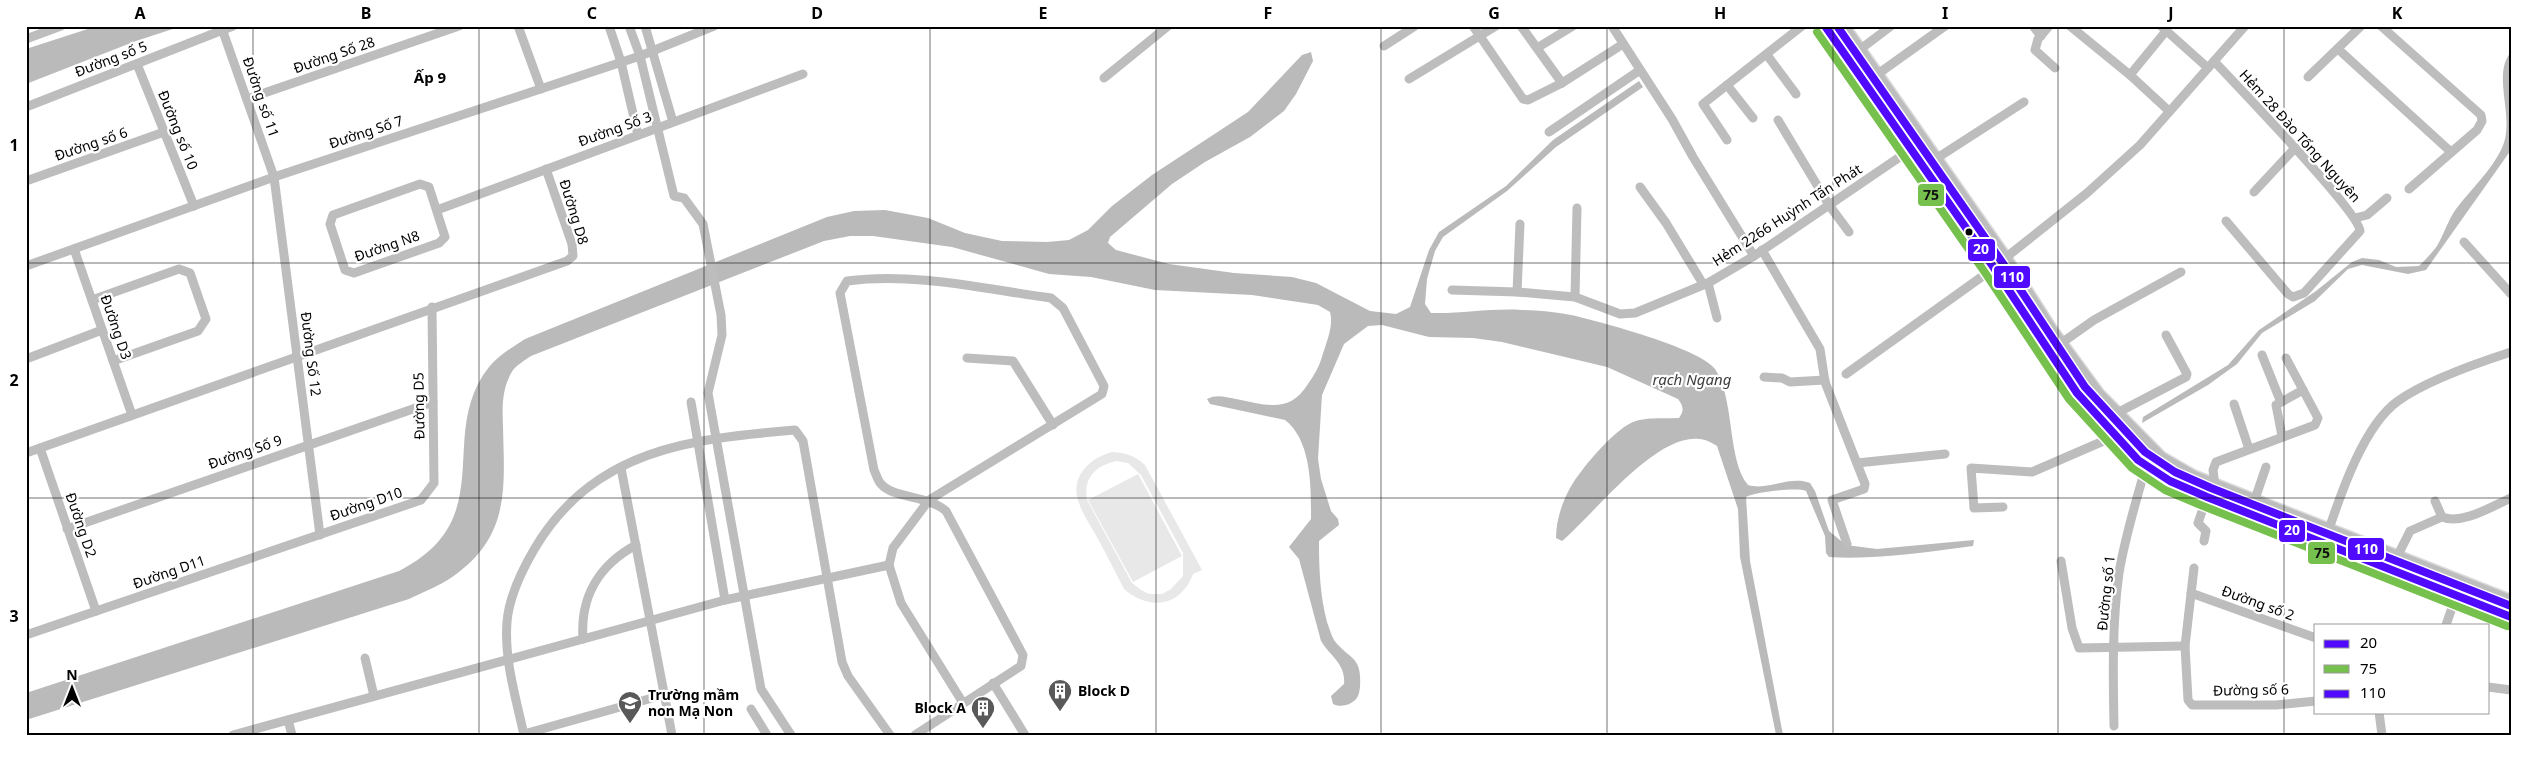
<svg xmlns="http://www.w3.org/2000/svg" width="2537" height="761" font-family="'Noto Sans',sans-serif">
	<rect width="100%" height="100%" fill="#fff"/>
	<g fill="#e8e8e8" fill-rule="evenodd">
		<path d="M1112,452C1126,453 1134,455 1145,465L1202,570L1193,574C1181,607 1149,611 1124,589C1115,571 1106,554 1097,537C1091,526 1083,515 1079,503C1069,477 1090,458 1112,452ZM1116,461L1128,463L1141,475L1183,553V576L1171,589L1162,594H1149L1141,590L1132,583L1087,500C1083,477 1096,466 1116,461Z"/>
		<path d="M1138,474L1182,556L1133,582L1088,500Z"/>
	</g>
	<g fill="#bababa">
		<path d="M97,26H182L136,41L26,84V49Z"/>
		<path d="M1311,52L1313,61L1296,94L1284,111L1250,137L1205,162L1172,184L1110,237L1108,243L1116,250L1169,264L1234,273L1292,277L1316,283L1370,311L1396,314L1410,307L1429,250L1439,232L1506,186L1553,140L1639,81L1643,87L1556,147L1507,191L1443,237L1435,251L1427,279L1425,304L1431,313C1461,314 1491,308 1522,310C1538,310 1555,312 1571,315C1598,321 1700,348 1715,369C1735,398 1727,461 1748,485C1769,491 1789,475 1810,483L1815,491L1829,531L1846,545L1877,549L1974,540L1973,546C1926,552 1877,560 1829,557L1826,553L1825,536L1806,491C1797,487 1754,492 1746,497L1750,561L1783,735H1776L1740,557L1738,509L1717,446C1712,443 1706,439 1699,439C1655,434 1594,514 1562,541L1556,538C1556,519 1563,499 1573,483C1584,466 1617,426 1636,421C1649,417 1665,419 1679,418C1684,411 1684,407 1678,399L1607,367L1502,342L1473,338L1429,337L1382,325L1368,326L1344,344L1322,395L1318,459L1321,479L1331,511L1338,519L1339,525L1319,541C1319,569 1320,595 1327,622C1329,627 1331,635 1334,640C1350,661 1362,655 1360,687C1359,695 1358,699 1351,703C1346,706 1338,707 1333,704L1331,696L1344,684C1346,664 1330,656 1321,641L1299,559L1289,547L1311,519C1311,488 1312,441 1285,420L1210,404L1207,399C1217,394 1225,397 1236,399C1267,405 1289,414 1308,384C1314,375 1319,367 1322,357C1326,343 1334,326 1330,312L1318,305L1252,295L1155,290L1091,277L1049,274L952,247L873,236H850L824,241L531,356C525,360 517,365 513,370C502,387 502,406 503,426C504,483 511,532 459,572C444,584 426,591 409,599L26,720V693L399,571C502,518 435,435 489,367C499,355 513,347 525,339L827,217L854,211L885,210L928,218L965,233L1002,241L1047,242L1069,240L1088,230L1112,206L1152,175L1248,112L1302,55Z"/>
		<path d="M2511,52V150L2426,270L2408,274L2362,265L2348,269L2315,301L2262,333L2237,364L2208,385L2142,423L2143,417L2228,365L2259,330L2316,291L2352,262L2362,258L2379,260L2396,267L2419,266C2425,260 2432,253 2437,246C2444,234 2448,220 2456,209C2471,189 2492,170 2502,148C2516,118 2491,75 2511,52Z"/>
	</g>
	<g fill="none" stroke-linecap="round" stroke-linejoin="round">
		<g stroke="#dbdbdb" stroke-width="18">
			<g id="primary">
				<path d="M1825,26L1994,268L2077,393L2138,460L2170,481L2207,497L2511,617"/>
				<path d="M1841,26L2004,259L2050,331L2097,395L2160,459L2193,478L2511,603"/>
			</g>
		</g>
		<g stroke="#bdbdbd" stroke-width="9">
			<path d="M221,26L274,177L320,535"/>
			<path d="M518,26L541,89"/>
			<path d="M609,26L621,62L638,135"/>
			<path d="M629,26L640,56L674,196L684,198L703,224L721,315L722,335L708,393L761,689L791,735"/>
			<path d="M645,26L673,122"/>
			<path d="M1473,26L1523,99L1528,100L1562,83L1623,44"/>
			<path d="M1521,26L1562,83"/>
			<path d="M1612,26L1672,119L1693,157L1754,256"/>
			<path d="M2033,26L2041,36"/>
			<path d="M2049,26L2038,39L2035,50L2055,68"/>
			<path d="M2070,26L2130,75L2169,111"/>
			<path d="M2161,26L2208,68"/>
			<path d="M2381,26L2481,115L2482,121L2477,130L2409,189"/>
			<path d="M26,39L61,26"/>
			<path d="M1384,46L1415,26"/>
			<path d="M1537,48L1573,26"/>
			<path d="M2338,49L2451,152"/>
			<path d="M1858,51L1891,26"/>
			<path d="M1767,55L1796,94"/>
			<path d="M2214,61C2235,84 2359,211 2360,231L2304,293L2293,297L2288,294L2226,221"/>
			<path d="M137,64L194,206"/>
			<path d="M2130,75L2166,31"/>
			<path d="M1875,76L1945,26"/>
			<path d="M2308,77L2361,26"/>
			<path d="M1104,78L1168,26"/>
			<path d="M1409,79L1496,26"/>
			<path d="M247,99L459,26"/>
			<path d="M26,107L233,26"/>
			<path d="M1753,118L1727,85L1802,26"/>
			<path d="M1778,120L1829,205L1849,232"/>
			<path d="M1549,132L1640,70"/>
			<path d="M1727,140L1703,104L1727,85"/>
			<path d="M1934,160L2024,102"/>
			<path d="M26,181L164,132"/>
			<path d="M420,184L429,187L445,237L439,243L354,273L345,270L330,224L333,215Z"/>
			<path d="M1640,187L1666,223L1703,284"/>
			<path d="M2254,192L2295,148"/>
			<path d="M437,210L803,74"/>
			<path d="M2355,218L2367,215L2387,198"/>
			<path d="M2464,242L2511,294"/>
			<path d="M74,249L132,415"/>
			<path d="M1762,250L1820,349L1825,382L1865,484L1864,489L1832,500L1847,544"/>
			<path d="M2004,259L2087,193L2140,145L2245,26"/>
			<path d="M26,266L274,177L640,56L714,26"/>
			<path d="M1708,283L1717,318"/>
			<path d="M1452,290L1517,292L1575,297L1620,314L1635,313L1708,283L1754,256L1910,150"/>
			<path d="M1517,292L1520,224"/>
			<path d="M1575,297L1577,208"/>
			<path d="M92,300L179,269L190,273L206,319L198,331L113,361"/>
			<path d="M2060,344L2094,320L2181,272"/>
			<path d="M2262,355L2280,400"/>
			<path d="M967,358L1013,361L1053,425"/>
			<path d="M26,359L102,330"/>
			<path d="M1846,374L1994,268"/>
			<path d="M1764,377L1782,378L1790,382L1825,380"/>
			<path d="M691,402L725,600"/>
			<path d="M2234,404L2249,449"/>
			<path d="M2115,414L2186,377L2187,374L2166,335"/>
			<path d="M2282,436L2276,405L2303,390"/>
			<path d="M40,448L96,611"/>
			<path d="M26,453L567,261L573,256L572,244L546,169"/>
			<path d="M1857,463L1945,454"/>
			<path d="M621,468L672,735"/>
			<path d="M2215,486L2213,470L2216,462L2315,425L2318,418L2286,358"/>
			<path d="M2435,501L2442,517"/>
			<path d="M2254,502L2266,467"/>
			<path d="M2003,507L1974,508L1971,468L2032,472L2115,436"/>
			<path d="M67,529L433,402"/>
			<path d="M2328,532C2341,493 2364,425 2398,401C2427,380 2477,363 2511,352"/>
			<path d="M2204,541L2206,531L2198,523L2207,497"/>
			<path d="M2396,559L2410,531L2442,517C2463,525 2492,506 2511,498"/>
			<path d="M2061,561L2072,628L2079,648L2185,646"/>
			<path d="M2194,568L2185,646L2188,700L2192,705H2276L2316,701"/>
			<path d="M2191,593L2316,638"/>
			<path d="M2446,625L2456,596"/>
			<path d="M26,635L421,500L434,483L432,307"/>
			<path d="M583,639C580,597 599,565 636,545"/>
			<path d="M365,658L374,696"/>
			<path d="M993,683L1025,735"/>
			<path d="M2488,687L2511,690"/>
			<path d="M751,709L767,735"/>
			<path d="M2379,712L2382,735"/>
			<path d="M288,720L292,735"/>
			<path d="M2114,726C2113,676 2112,623 2119,573C2125,537 2136,501 2146,466"/>
			<path d="M524,734L663,695"/>
			<path d="M233,735L725,600L889,565"/>
			<path d="M524,735C516,698 504,660 507,622C509,597 522,570 535,548C594,449 690,439 795,430L803,441L842,662L848,676L890,735"/>
			<path d="M915,735L1021,666L1023,655L946,511C928,495 894,499 881,484C878,481 876,474 874,470L840,293L847,281C914,272 984,289 1051,298L1063,308L1104,386L1102,394L929,500L893,548L889,565L901,603L963,703"/>
		</g>
		<use href="#primary" stroke="#bdbdbd" stroke-width="15"/>
		<g stroke="#fff" stroke-width="11">
			<path id="bus-1" d="M1825,26L1994,268L2077,393L2138,460L2170,481L2207,497L2511,617"/>
		</g>
		<g stroke="#fff" stroke-width="11">
			<path id="bus-2" d="M1817,32L1986,274L2069,399L2132,468L2165,490L2203,506L2507,626"/>
		</g>
		<g stroke="#fff" stroke-width="11">
			<path id="bus-3" d="M1837,26L2002,262L2085,387L2145,452L2175,472L2211,488L2511,606"/>
		</g>
		<use href="#bus-1" stroke="#4f0aff" stroke-width="8"/>
		<use href="#bus-2" stroke="#76c04d" stroke-width="8"/>
		<use href="#bus-3" stroke="#4f0aff" stroke-width="8"/>
	</g>
	<path fill="none" stroke="#000" stroke-width="1" stroke-opacity="0.55" d="M253,26V735M479,26V735M704,26V735M930,26V735M1156,26V735M1381,26V735M1607,26V735M1833,26V735M2058,26V735M2284,26V735M26,263H2511M26,498H2511"/>
	<defs>
		<g id="building-pin" transform="scale(1.25)"><path d="M0 17L-7.5 6A9.5 9.5 0 1 1 7.5 6Z" fill="#595959" stroke="#fff"/><path d="M-4-6H4V6H1V3H-1V6H-4ZM-2.5-4.3h1.7v1.8h-1.7ZM.8-4.3h1.7v1.8H.8ZM-2.5-1h1.7V.8h-1.7ZM.8-1h1.7V.8H.8Z" fill="#fff"/></g>
		<g id="school-pin" transform="scale(1.25)"><path d="M0 17L-7.5 6A9.5 9.5 0 1 1 7.5 6Z" fill="#595959" stroke="#fff"/><path d="M0-5L7-2L0 1L-7-2ZM-4 1L0 2.5L4 1V4Q0 6-4 4Z" fill="#fff"/></g>
	</defs>
	<g fill-rule="evenodd">
		<use href="#building-pin" x="1060" y="691"/>
		<use href="#school-pin" x="630" y="703"/>
		<use href="#building-pin" x="983" y="708"/>
	</g>
	<circle fill="#000" stroke="#fff" stroke-width="2" cx="1969" cy="232" r="4.5"/>
	<g text-anchor="middle" stroke-width="4.5" stroke-linejoin="round" paint-order="stroke">
		<g font-size="14" fill="#000" stroke="#fff">
			<text transform="translate(334 55) rotate(-19)" y="5">Đường Số 28</text>
			<text transform="translate(111 59) rotate(-21)" y="5">Đường số 5</text>
			<text transform="translate(261 97) rotate(71)" y="5">Đường số 11</text>
			<text transform="translate(615 129) rotate(-20)" y="5">Đường Số 3</text>
			<text transform="translate(178 130) rotate(68)" y="5">Đường số 10</text>
			<text transform="translate(366 132) rotate(-18)" y="5">Đường Số 7</text>
			<text transform="translate(2300 136) rotate(48)" y="5">Hẻm 28 Đào Tống Nguyên</text>
			<text transform="translate(91 144) rotate(-19)" y="5">Đường số 6</text>
			<text transform="translate(574 212) rotate(73)" y="5">Đường D8</text>
			<text transform="translate(1787 215) rotate(-33)" y="5">Hẻm 2266 Huỳnh Tấn Phát</text>
			<text transform="translate(387 246) rotate(-19)" y="5">Đường N8</text>
			<text transform="translate(116 327) rotate(71)" y="5">Đường D3</text>
			<text transform="translate(311 354) rotate(83)" y="5">Đường Số 12</text>
			<text transform="translate(419 406) rotate(-91)" y="5">Đường D5</text>
			<text transform="translate(245 452) rotate(-19)" y="5">Đường Số 9</text>
			<text transform="translate(366 504) rotate(-19)" y="5">Đường D10</text>
			<text transform="translate(81 525) rotate(71)" y="5">Đường D2</text>
			<text transform="translate(169 572) rotate(-19)" y="5">Đường D11</text>
			<text transform="translate(2106 593) rotate(-84)" y="5">Đường số 1</text>
			<text transform="translate(2258 603) rotate(20)" y="5">Đường số 2</text>
			<text transform="translate(2251 690) rotate(-1)" y="5">Đường số 6</text>
		</g>
		<g font-size="14" font-weight="bold" fill="#000" stroke="#fff" text-anchor="start">
			<text x="1078" y="696">Block D</text>
			<text x="648" y="700">Trường mầm<tspan x="648" dy="16">non Mạ Non</tspan></text>
			<text x="966" y="713" text-anchor="end">Block A</text>
		</g>
		<g font-size="15" font-weight="bold" fill="#000" stroke="#fff">
			<text x="430" y="83">Ấp 9</text>
		</g>
		<g font-size="15" font-style="italic" fill="#3e3e3e" stroke="#fff">
			<text x="1692" y="385">rạch Ngang</text>
		</g>
	</g>
	<g stroke="#fff" stroke-width="2">
		<rect x="1917" y="183" width="28" height="24" rx="5" fill="#76c04d"/>
		<rect x="1967" y="238" width="29" height="24" rx="5" fill="#4f0aff"/>
		<rect x="1993" y="265" width="38" height="24" rx="5" fill="#4f0aff"/>
		<rect x="2278" y="519" width="28" height="24" rx="5" fill="#4f0aff"/>
		<rect x="2347" y="537" width="38" height="24" rx="5" fill="#4f0aff"/>
		<rect x="2307" y="541" width="29" height="24" rx="5" fill="#76c04d"/>
	</g>
	<g font-size="14" text-anchor="middle" font-weight="bold" fill="#fff">
		<text x="1981" y="254">20</text>
		<text x="2012" y="282">110</text>
		<text x="2292" y="535">20</text>
		<text x="2366" y="554">110</text>
	</g>
	<g font-size="14" text-anchor="middle" font-weight="bold" fill="#111">
		<text x="1931" y="200">75</text>
		<text x="2322" y="558">75</text>
	</g>
	<rect width="2537" height="761" fill="none" stroke="#ffffff" stroke-width="55"/>
	<rect x="2314" y="624" width="175" height="90" fill="#ffffff" stroke="#999999"/>
	<rect x="2324" y="640" width="25" height="8" fill="#4f0aff" stroke="#999999"/>
	<text x="2360" y="648" font-size="15" fill="#000000">20</text>
	<rect x="2324" y="665" width="25" height="8" fill="#76c04d" stroke="#999999"/>
	<text x="2360" y="674" font-size="15" fill="#000000">75</text>
	<rect x="2324" y="690" width="25" height="8" fill="#4f0aff" stroke="#999999"/>
	<text x="2360" y="698" font-size="15" fill="#000000">110</text>
	<g transform="translate(72 688)" stroke="#ffffff" stroke-width="4" paint-order="stroke">
	<path d="M0-4L9 19L0 12L-9 19Z" fill="#000000"/>
	<text y="-8" font-size="14" font-weight="bold" text-anchor="middle" fill="#000000">N</text>
	</g>
	<rect x="28" y="28" width="2482" height="706" fill="none" stroke="#000" stroke-width="2"/>
	<g font-size="16" text-anchor="middle" font-weight="bold" fill="#000">
		<text x="140" y="19">A</text>
		<text x="366" y="19">B</text>
		<text x="592" y="19">C</text>
		<text x="817" y="19">D</text>
		<text x="1043" y="19">E</text>
		<text x="1268" y="19">F</text>
		<text x="1494" y="19">G</text>
		<text x="1720" y="19">H</text>
		<text x="1945" y="19">I</text>
		<text x="2171" y="19">J</text>
		<text x="2397" y="19">K</text>
		<text x="14" y="151">1</text>
		<text x="14" y="386">2</text>
		<text x="14" y="622">3</text>
	</g>
</svg>
